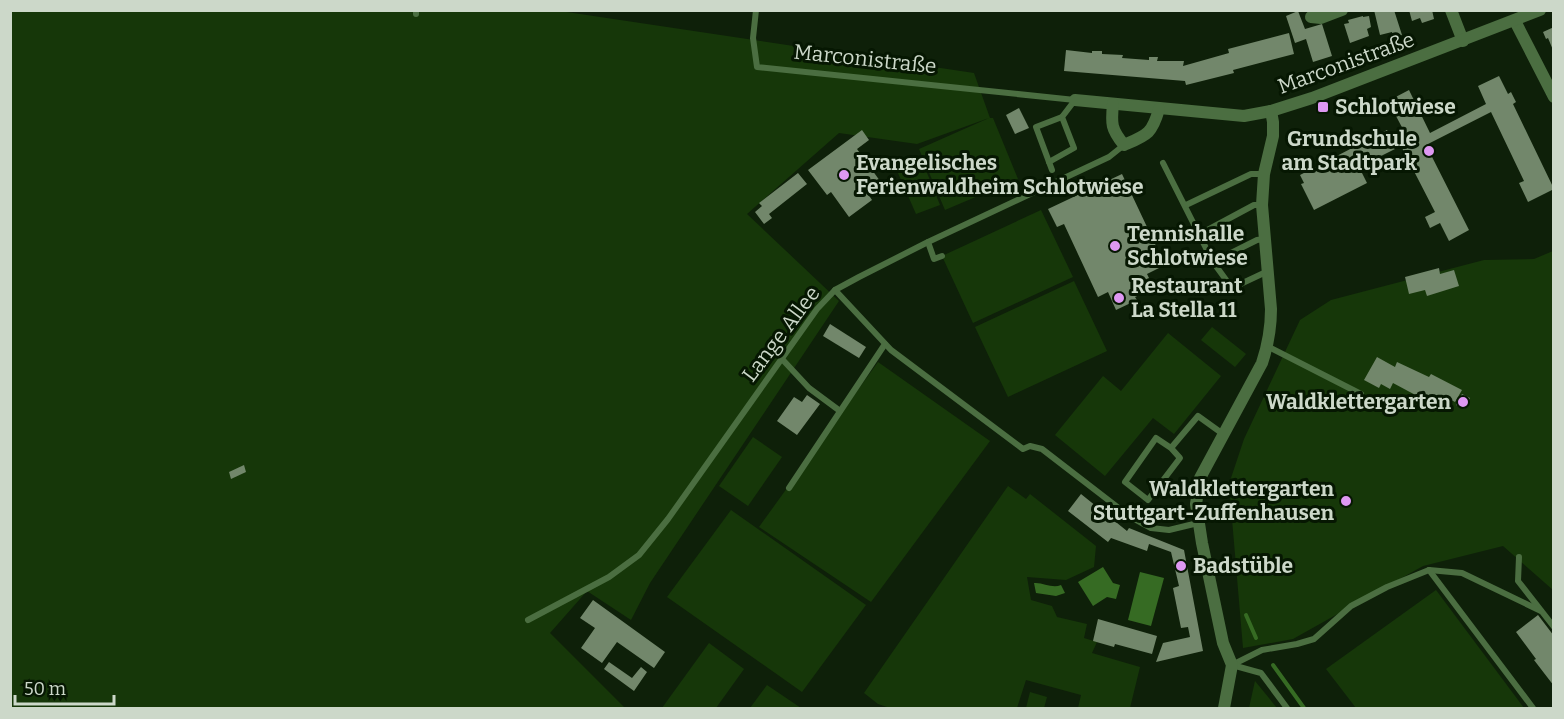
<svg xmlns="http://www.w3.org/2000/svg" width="1564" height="719" font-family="Bitter,serif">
	<rect width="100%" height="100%" fill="#0e2009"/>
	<g fill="#163709">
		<path d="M10,11H560L974,73L990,118H993L1018,179L945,210L919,149L989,118L917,144L839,133L747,214L839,301L650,583L631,620L587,591L550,633L625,708H11Z"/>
		<path d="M923,163L940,205L916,214L898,173Z"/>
		<path d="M1041,210L1073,277L973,323L942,256Z"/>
		<path d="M1553,251V590L1503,546L1423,566L1293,639L1243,648L1229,484L1244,439L1300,320L1331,300L1484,260L1534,259Z"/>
		<path d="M1074,281L1107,351L1008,397L975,327Z"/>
		<path d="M1212,327L1246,354L1235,367L1201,340Z"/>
		<path d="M1168,333L1221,376L1174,434L1153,418L1105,476L1055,435L1103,376L1121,391Z"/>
		<path d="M878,362L990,441L871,602L759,527Z"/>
		<path d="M753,437L782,457L748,506L719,486Z"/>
		<path d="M1008,486L1026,499L1030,494L1096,546L1094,567L1066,580L1027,577L1031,600L1052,606L1057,617L1087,624L1084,638L1097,642L1092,653L1140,667L1130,708H1078L1081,695L1026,680L1017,708H890L878,704L864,693Z"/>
		<path d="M731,510L866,605L802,692L667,597Z"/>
		<path d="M1436,590L1524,708H1356L1326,669Z"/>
		<path d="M709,643L744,669L716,708H662Z"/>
		<path d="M1255,681L1277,708H1249Z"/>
		<path d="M767,685L801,708H750Z"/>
		<path d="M1030,692L1047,697L1044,708H1026Z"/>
	</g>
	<g fill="#366b23">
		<path d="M1103,567L1113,583L1120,585L1116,599L1107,597L1093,606L1078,582Z"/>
		<path d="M1140,572L1164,578L1151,626L1128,620Z"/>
		<path d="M1034,583C1043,582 1052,589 1061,585L1065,593L1056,596L1036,593Z"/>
	</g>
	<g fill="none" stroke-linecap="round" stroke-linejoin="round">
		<g stroke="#366b23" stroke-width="4">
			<path d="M1246,615L1256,638"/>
			<path d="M1273,665L1304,708"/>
		</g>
	</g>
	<g fill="#72876b">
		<path d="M1374,10H1394L1402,35L1393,37L1392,32L1380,35Z"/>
		<path d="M1409,10H1432L1434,19L1422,23L1420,18L1412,21Z"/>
		<path d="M1298,11L1305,29L1322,24L1332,56L1313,62L1306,39L1295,43L1286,16Z"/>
		<path d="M1363,16V17L1369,16L1371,27L1367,29L1369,36L1350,43L1344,24L1349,23L1348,20Z"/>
		<path d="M1554,27V50H1553L1548,38L1546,39L1543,32Z"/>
		<path d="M1289,33L1294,54L1233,70L1234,73L1186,85L1185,81L1064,71L1066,50L1092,53V51H1102V54L1123,55L1122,58L1149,60V57H1158L1157,61H1184L1183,66L1229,53L1228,49Z"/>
		<path d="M1499,76L1508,94L1511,92L1516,102L1513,104L1554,189L1528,202L1519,183L1524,181L1491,112L1426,145L1469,230L1449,241L1440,223L1430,228L1425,217L1435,212L1401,146L1359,167L1367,183L1314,210L1301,184L1304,183L1300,175L1387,130L1392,140L1405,133L1388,101L1409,90L1430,133L1486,104L1478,86Z"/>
		<path d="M1019,108L1029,128L1015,134L1006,115Z"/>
		<path d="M862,130L869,140L857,149L880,181L866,191L872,200L849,217L831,192L827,195L808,170Z"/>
		<path d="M798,173L807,184L769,214L772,218L764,224L755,212L762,206L759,203Z"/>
		<path d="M1122,174L1165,265L1147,274L1154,288L1135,297L1137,300L1116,310L1108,292L1098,297L1064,224L1057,227L1048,209Z"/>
		<path d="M1439,268L1440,274L1454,270L1459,286L1427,296L1425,290L1409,294L1405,277Z"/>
		<path d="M830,324L866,347L859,358L823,336Z"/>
		<path d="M1377,357L1395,367L1397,362L1429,377L1431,374L1462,390L1455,402L1442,395L1436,406L1393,383L1390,389L1381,384L1379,388L1364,380Z"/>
		<path d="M1462,394L1470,398L1464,409L1456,405Z"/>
		<path d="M807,395L820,404L797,435L777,421L794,397L802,402Z"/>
		<path d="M244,465L246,472L231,479L229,472Z"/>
		<path d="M1081,494L1127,531L1129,528L1184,550L1203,651L1156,662L1163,643L1190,637L1188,627L1181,628L1173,588L1179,586L1171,552L1149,544L1147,551L1111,538L1108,542L1068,511Z"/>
		<path d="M593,600L665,652L654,668L617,642L602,663L581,648L595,628L580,618Z"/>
		<path d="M1538,615L1554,636V686L1534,660L1536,659L1516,632Z"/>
		<path d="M1098,619L1157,636L1152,654L1115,644L1114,647L1093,641Z"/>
		<path d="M609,662L632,678L641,667L647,672L634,691L604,669Z"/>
	</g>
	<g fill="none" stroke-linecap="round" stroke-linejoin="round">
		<g stroke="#4b6e41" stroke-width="6">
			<path d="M416,10V14"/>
			<path d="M756,10L753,38L757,67L1075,100"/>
			<path d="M1049,162L1074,148L1062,117L1075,100"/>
			<path d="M1163,163L1213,262L1232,288L1266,272"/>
			<path d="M1052,170L1036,127L1062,117"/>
			<path d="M1186,205L1251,174H1264"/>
			<path d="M1200,234L1254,205H1262"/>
			<path d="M928,242L934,259L942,256"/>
			<path d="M1213,262L1257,240L1264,239"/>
			<path d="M835,290L891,350L1023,449L1030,446L1042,449L1129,516L1151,528L1169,530L1198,523"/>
			<path d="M1267,346L1361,394"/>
			<path d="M782,359L809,388L840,411"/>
			<path d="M1171,448L1180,458L1148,500L1125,482L1156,438L1171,448L1198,416L1223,434"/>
			<path d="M789,488L885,344"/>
			<path d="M1519,557L1518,581L1554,627"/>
			<path d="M1429,570L1462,573L1541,611"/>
			<path d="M528,620L609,577L639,555L668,519L817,309L835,290L859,277L928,242L1109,157L1124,145"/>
			<path d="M1232,665L1262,650L1297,644L1314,639L1351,606L1387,587L1429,570L1533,708"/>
			<path d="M1232,665L1261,673L1287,708"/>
		</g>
		<g stroke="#4b6e41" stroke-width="12">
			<path d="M1451,10L1463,41"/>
			<path d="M1311,17L1321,18L1342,10"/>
			<path d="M1515,21L1554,97"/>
			<path d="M1075,100L1244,116L1271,111L1312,98L1540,10"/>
			<path d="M1113,104C1111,124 1111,129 1124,145C1147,135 1152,134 1159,109"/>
			<path d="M1224,708L1232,665L1223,643L1202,543L1196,504L1200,478L1262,363C1268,345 1271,328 1271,309L1262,205L1264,174L1273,136V122L1271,111"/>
		</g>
	</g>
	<g fill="#de98f2" stroke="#061702" stroke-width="2">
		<rect x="1317" y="101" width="12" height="12" rx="3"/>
		<circle cx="1429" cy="151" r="6"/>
		<circle cx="844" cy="175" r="6"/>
		<circle cx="1115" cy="246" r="6"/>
		<circle cx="1119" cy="298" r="6"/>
		<circle cx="1463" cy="402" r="6"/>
		<circle cx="1346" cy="501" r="6"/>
		<circle cx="1181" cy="566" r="6"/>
	</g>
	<g text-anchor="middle" stroke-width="6" stroke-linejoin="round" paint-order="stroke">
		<g font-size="21" fill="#ccd8c9" stroke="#061702">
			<text transform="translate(865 59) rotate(6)" y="7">Marconistraße</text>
			<text transform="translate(1346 63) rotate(-20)" y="7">Marconistraße</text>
			<text transform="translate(781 334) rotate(-53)" y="7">Lange Allee</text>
		</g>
		<g font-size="21" font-weight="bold" fill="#ccd8c9" stroke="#061702" text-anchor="start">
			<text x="1335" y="114">Schlotwiese</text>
			<text x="1417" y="146" text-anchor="end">Grundschule<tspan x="1417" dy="24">am Stadtpark</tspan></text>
			<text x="856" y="170">Evangelisches<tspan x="856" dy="24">Ferienwaldheim Schlotwiese</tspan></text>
			<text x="1127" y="241">Tennishalle<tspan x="1127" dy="24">Schlotwiese</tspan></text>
			<text x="1131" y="293">Restaurant<tspan x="1131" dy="24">La Stella 11</tspan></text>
			<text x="1451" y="409" text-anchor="end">Waldklettergarten</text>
			<text x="1334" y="496" text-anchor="end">Waldklettergarten<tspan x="1334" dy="24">Stuttgart-Zuffenhausen</tspan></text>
			<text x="1193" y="573">Badstüble</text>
		</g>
	</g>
	<rect width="1564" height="719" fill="none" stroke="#ccd8c9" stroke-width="24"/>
	<path d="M15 695v9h99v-9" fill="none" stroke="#ccd8c9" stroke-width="3"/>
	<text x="24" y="695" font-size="18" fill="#ccd8c9" stroke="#061702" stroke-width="4.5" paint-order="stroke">50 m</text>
</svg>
